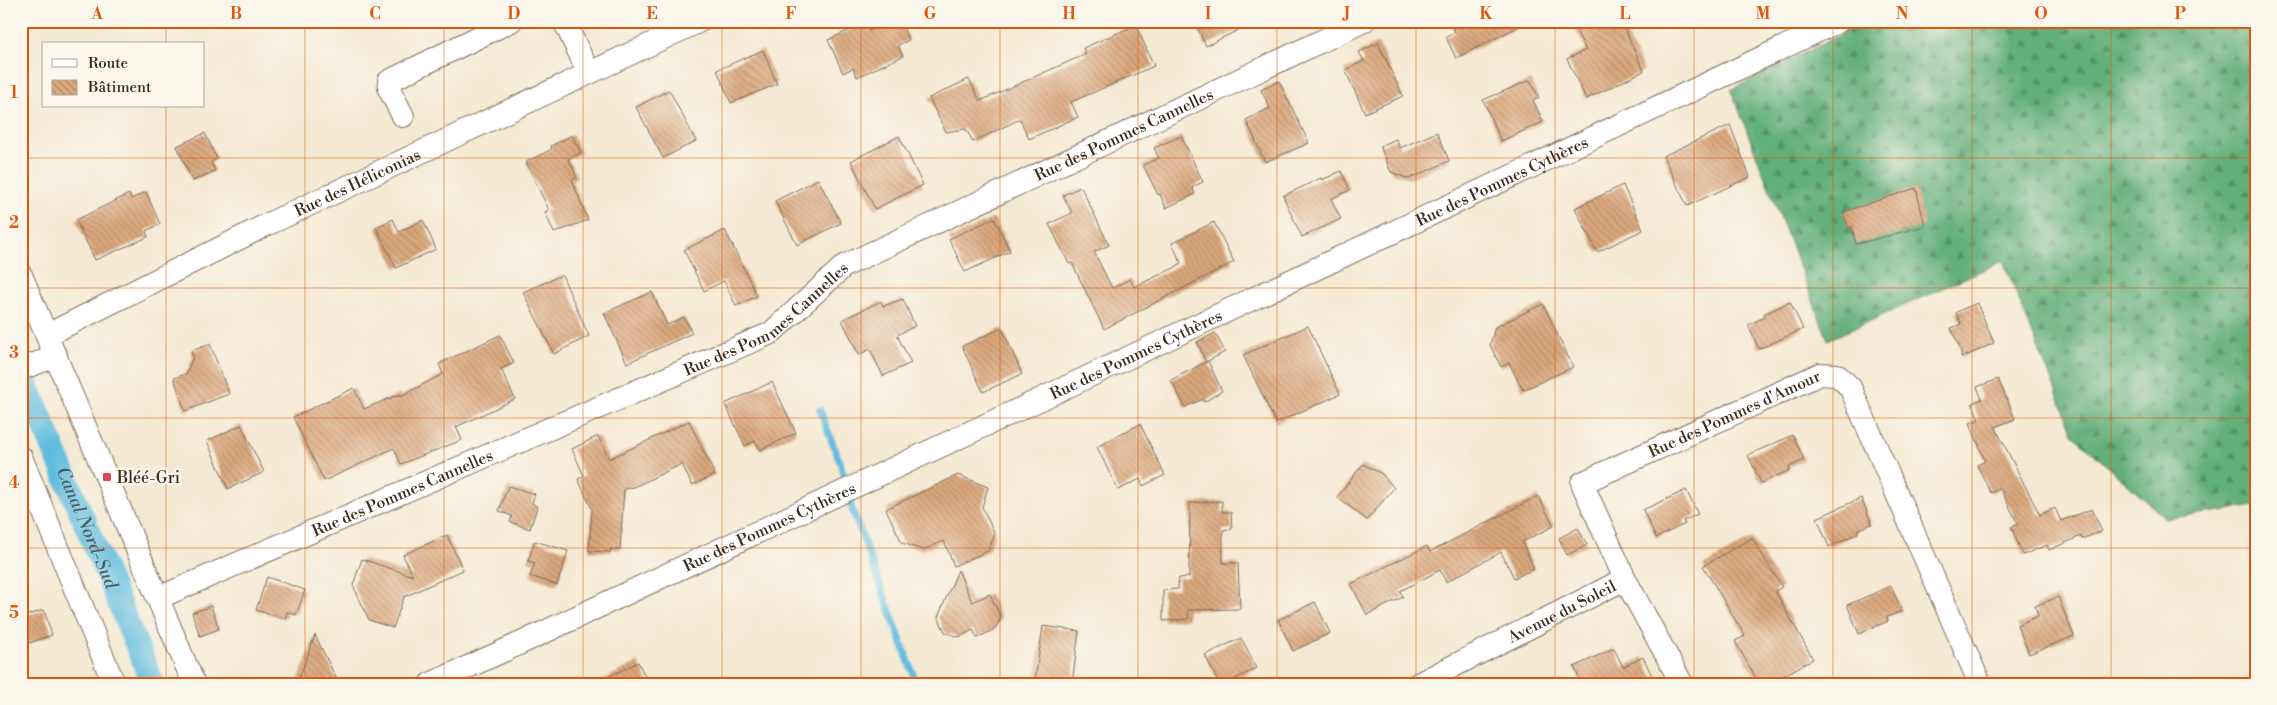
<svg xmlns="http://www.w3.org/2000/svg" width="2277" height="705" font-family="'Libre Bodoni',serif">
	<defs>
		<pattern id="forest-firs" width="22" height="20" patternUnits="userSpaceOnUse" patternTransform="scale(1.25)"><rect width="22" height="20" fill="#62af79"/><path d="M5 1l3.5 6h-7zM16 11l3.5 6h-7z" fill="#528f63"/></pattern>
		<pattern id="building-back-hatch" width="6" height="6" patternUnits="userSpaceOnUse" patternTransform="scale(1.25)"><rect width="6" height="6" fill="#dba87d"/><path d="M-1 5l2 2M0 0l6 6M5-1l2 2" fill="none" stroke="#b38966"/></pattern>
	</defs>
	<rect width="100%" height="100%" fill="#fbf7ec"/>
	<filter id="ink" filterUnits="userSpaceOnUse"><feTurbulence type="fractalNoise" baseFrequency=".02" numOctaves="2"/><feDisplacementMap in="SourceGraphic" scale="10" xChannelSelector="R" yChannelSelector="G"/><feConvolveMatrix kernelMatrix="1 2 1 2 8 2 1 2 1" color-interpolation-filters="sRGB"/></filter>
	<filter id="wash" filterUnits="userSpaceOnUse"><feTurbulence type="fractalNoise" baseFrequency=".0096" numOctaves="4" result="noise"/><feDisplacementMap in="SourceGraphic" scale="20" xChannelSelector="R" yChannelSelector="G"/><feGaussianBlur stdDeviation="1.12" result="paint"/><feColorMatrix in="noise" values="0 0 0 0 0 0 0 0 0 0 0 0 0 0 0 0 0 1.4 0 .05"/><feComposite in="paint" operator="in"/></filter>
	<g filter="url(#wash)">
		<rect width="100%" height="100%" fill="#f4e9d2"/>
		<path fill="url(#forest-firs)" stroke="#4e6c4c" d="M1867,21H2256V506L2166,519L2074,436L2003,261L1828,340L1731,90Z"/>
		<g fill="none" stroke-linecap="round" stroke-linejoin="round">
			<path stroke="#61bcdf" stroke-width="7" d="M820,410L841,465L852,509L917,684"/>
			<path stroke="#61bcdf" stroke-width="24" id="s1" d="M21,371L153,684"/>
		</g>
		<g id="blocks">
			<g fill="url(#building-back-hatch)">
				<path d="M891,21H900L909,40L898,45L903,56L857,77L853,68L843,73L828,40L865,23L869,31Z"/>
				<path d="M1194,21H1256L1206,46Z"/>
				<path d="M1449,21H1530L1456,58L1446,37L1455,32Z"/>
				<path d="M1571,21H1621L1644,71L1586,99L1567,59L1586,50Z"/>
				<path d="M1136,25L1154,66L1071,102L1078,117L1029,139L1020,119L973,142L966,129L946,132L929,98L969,79L980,101L1086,54L1083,48Z"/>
				<path d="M1378,43L1403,96L1365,113L1345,70L1364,61L1359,52Z"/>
				<path d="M763,50L777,84L731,103L717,70Z"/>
				<path d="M1530,80L1539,98L1533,100L1543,122L1501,141L1483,100Z"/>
				<path d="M1279,81L1309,143L1265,162L1246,120L1270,108L1261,90Z"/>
				<path d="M669,90L696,141L663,158L636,107Z"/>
				<path d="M1730,125L1750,177L1687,206L1663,156Z"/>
				<path d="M1437,132L1449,161L1409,179L1391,172L1380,146L1396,139L1400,148Z"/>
				<path d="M205,133L217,159L211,162L215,171L192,181L177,146Z"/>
				<path d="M572,135L581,153L568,159L577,177L572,180L588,220L554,233L545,212L549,210L526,162L552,149L551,146Z"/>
				<path d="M899,136L923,185L875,209L851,161Z"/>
				<path d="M1181,136L1203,182L1192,187L1195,194L1166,208L1160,194L1158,195L1143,165L1159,158L1154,148Z"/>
				<path d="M1341,171L1350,190L1331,199L1341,219L1302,237L1283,196L1321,178L1322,180Z"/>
				<path d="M818,179L841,223L797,245L775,201Z"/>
				<path d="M1623,185L1643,230L1597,252L1575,208Z"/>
				<path d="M1081,187L1109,245L1094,252L1112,288L1130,279L1134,287L1174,268L1181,263L1172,243L1214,222L1234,262L1104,329L1072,263L1069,264L1049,224L1072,213L1063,195Z"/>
				<path d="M1916,188L1925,226L1856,244L1852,227H1848L1843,212Z"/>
				<path d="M146,192L160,224L146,231L148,237L95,260L76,220L129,194L131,199Z"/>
				<path d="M994,218L1010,251L965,272L949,239Z"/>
				<path d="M393,219L399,232L423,220L436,249L396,268L376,227Z"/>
				<path d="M725,230L757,296L736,306L724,281L704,291L684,250Z"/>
				<path d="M562,275L589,336L554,354L523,292Z"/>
				<path d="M652,292L667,325L684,317L692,333L627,363L604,313Z"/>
				<path d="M903,299L915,326L897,335L911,363L883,376L870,349L859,355L842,320L881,301L883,306Z"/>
				<path d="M1790,302L1803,329L1759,349L1748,325L1765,317L1764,314Z"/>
				<path d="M1977,303L1994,343L1961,358V350L1951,328L1961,324L1956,312Z"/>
				<path d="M1543,304L1573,367L1523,390L1509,363L1501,367L1490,345L1495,327Z"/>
				<path d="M1308,326L1340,394L1276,423L1243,355Z"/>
				<path d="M1002,328L1022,374L983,392L962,346Z"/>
				<path d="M1215,333L1225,352L1206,362L1197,342Z"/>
				<path d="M500,335L514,363L501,369L515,399L456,427L462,440L401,464L394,448L324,481L293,417L354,388L364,409L400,394L401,396L443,374L439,364Z"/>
				<path d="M210,344L229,394L185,411L174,378L186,374L193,357L191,351Z"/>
				<path d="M1208,361L1222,391L1204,402L1203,399L1185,407L1171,380Z"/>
				<path d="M1998,379L2015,419L1995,427L2040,515L2055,508L2061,521L2092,509L2102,531L2082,539L2081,536L2049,550L2047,545L2023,555L2011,527L2018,524L2000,488L1991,493L1977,465L1985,461L1970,423L1979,419L1972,403L1982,399L1977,387Z"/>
				<path d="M772,382L796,433L760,450L755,441L745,446L725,404Z"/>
				<path d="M689,421L715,475L692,485L682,464L634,487L624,489L620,550L610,549L611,552L589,551L592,509L578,479L584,476L572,449L598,436L609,459Z"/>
				<path d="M1140,424L1165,475L1143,486L1140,479L1118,490L1097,447Z"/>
				<path d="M241,425L264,472L228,489L207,441Z"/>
				<path d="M1793,435L1804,460L1789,467L1790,470L1761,483L1748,455Z"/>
				<path d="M1363,464L1382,474L1394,488L1367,520L1337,497Z"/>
				<path d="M958,475L988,487L982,507L995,534L988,551L954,566L944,541L923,550L902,543L886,509Z"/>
				<path d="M508,486L535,494L532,503L537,507L530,529L510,522L512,516L499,511Z"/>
				<path d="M1686,490L1698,514L1683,521L1685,524L1656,538L1643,510Z"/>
				<path d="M1538,496L1554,526L1522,542L1534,569L1514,578L1501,552L1446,582L1440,570L1400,591L1403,597L1367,615L1351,584L1427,546L1430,552Z"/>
				<path d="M1861,498L1872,524L1857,530L1858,533L1829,547L1817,518Z"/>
				<path d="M1222,501V512H1231L1232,529L1223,530V563H1238L1240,609L1188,610V619L1163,621V590L1178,589L1179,578L1189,577L1190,503Z"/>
				<path d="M1578,528L1587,545L1567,555L1559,538Z"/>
				<path d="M447,535L463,570L404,597L393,628L369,620L353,585L362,559L413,576L403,555Z"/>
				<path d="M1752,538L1782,587L1775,591L1813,659L1769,684H1759L1735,641L1745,636L1703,566Z"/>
				<path d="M535,541L568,551L557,585L530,576L535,563L528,561Z"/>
				<path d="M958,570L972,602L990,594L1001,618L995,629L977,638L973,630L959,637L945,632L938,617Z"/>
				<path d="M267,577L305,590L296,615L287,612L285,619L256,610Z"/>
				<path d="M1891,586L1902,611L1887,617L1888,621L1859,634L1847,605Z"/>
				<path d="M2058,597L2074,636L2029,654L2017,625L2038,616L2035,606Z"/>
				<path d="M1315,602L1330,633L1293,651L1278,620Z"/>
				<path d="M211,606L219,629L200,636L192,613Z"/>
				<path d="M44,610L52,635L21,646V617Z"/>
				<path d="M1043,626L1079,631L1072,684L1035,681Z"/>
				<path d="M315,635L339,684H297Z"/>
				<path d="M1241,638L1257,668L1225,684H1219L1205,655Z"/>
				<path d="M1614,648L1623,667L1643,657L1656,684H1582L1574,667Z"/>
				<path d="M638,662L649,684H594Z"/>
			</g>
		</g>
	</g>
	<g filter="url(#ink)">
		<use href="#blocks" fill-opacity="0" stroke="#7c6d5d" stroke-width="1"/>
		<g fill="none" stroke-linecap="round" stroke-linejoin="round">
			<g stroke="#7c6d5d" stroke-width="24">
				<g id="street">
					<path d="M564,21L589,73"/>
					<path d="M403,116L389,89V81L511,21"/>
					<path d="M21,275L194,684"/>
					<path id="s2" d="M47,335L264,226L700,21"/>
					<path d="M21,369L56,356"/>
					<path d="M21,457L114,684"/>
					<path id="s3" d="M158,598L771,333L844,266L1364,21"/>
					<path id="s4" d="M430,684L521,643L1041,399L1839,21"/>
					<path id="s5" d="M1418,684L1625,579"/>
					<path id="s6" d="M1682,684L1625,579L1582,483L1820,374L1837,375L1850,387L1980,684"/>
				</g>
			</g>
			<use href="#street" stroke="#fff" stroke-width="22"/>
		</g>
	</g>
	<path fill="none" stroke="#df570d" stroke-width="1" stroke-opacity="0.55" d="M166,21V44M305,21V684M444,21V684M583,21V684M722,21V684M861,21V684M1000,21V684M1138,21V684M1277,21V684M1416,21V684M1555,21V684M1694,21V684M1833,21V684M1972,21V684M2111,21V684M166,106V684M21,158H2256M21,288H2256M21,418H2256M21,548H2256"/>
	<rect fill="#d1495b" stroke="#fbf7ec" stroke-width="2" x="102" y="472" width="10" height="10" rx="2.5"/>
	<g text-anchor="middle" stroke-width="4.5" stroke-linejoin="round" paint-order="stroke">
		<g font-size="16" fill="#3b2a1e" stroke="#fbf7ec">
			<text dy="6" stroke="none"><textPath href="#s3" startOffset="1076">Rue des Pommes Cannelles</textPath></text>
			<text dy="6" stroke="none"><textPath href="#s4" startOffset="1184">Rue des Pommes Cythères</textPath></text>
			<text dy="6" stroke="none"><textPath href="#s2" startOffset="346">Rue des Héliconias</textPath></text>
			<text dy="6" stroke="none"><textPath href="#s3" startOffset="671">Rue des Pommes Cannelles</textPath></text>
			<text dy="6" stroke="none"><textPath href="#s4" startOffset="779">Rue des Pommes Cythères</textPath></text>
			<text dy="6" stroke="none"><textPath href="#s6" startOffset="392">Rue des Pommes d'Amour</textPath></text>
			<text dy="6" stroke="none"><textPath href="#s3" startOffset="266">Rue des Pommes Cannelles</textPath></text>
			<text dy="6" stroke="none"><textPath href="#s4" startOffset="374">Rue des Pommes Cythères</textPath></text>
			<text dy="6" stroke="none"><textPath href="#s5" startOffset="161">Avenue du Soleil</textPath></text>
		</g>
		<g font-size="16" fill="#3b2a1e" stroke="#fbf7ec" text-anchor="start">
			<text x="117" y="483">Bléé-Gri</text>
		</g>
		<g font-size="18" font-style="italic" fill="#485d62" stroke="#fbf7ec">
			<text dy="6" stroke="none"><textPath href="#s1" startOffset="170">Canal Nord-Sud</textPath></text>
		</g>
	</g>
	<rect width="2277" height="705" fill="none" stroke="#fbf7ec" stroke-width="55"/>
	<rect x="42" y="42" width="162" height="65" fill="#fbf7ec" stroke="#aea59a"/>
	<rect x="52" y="59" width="25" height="8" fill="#ffffff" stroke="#aea59a"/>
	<text x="88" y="68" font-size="15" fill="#3b2a1e">Route</text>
	<rect x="52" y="80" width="25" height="15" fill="url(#building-back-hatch)" stroke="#aea59a"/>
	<text x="88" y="92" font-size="15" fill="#3b2a1e">Bâtiment</text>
	<rect x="28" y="28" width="2222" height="650" fill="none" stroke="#df570d" stroke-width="2"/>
	<g font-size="16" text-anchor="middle" font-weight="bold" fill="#df570d">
		<text x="97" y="19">A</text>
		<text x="236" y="19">B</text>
		<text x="375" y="19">C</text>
		<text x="514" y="19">D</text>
		<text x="652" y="19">E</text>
		<text x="791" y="19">F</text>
		<text x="930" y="19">G</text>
		<text x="1069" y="19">H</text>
		<text x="1208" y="19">I</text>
		<text x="1347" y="19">J</text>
		<text x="1486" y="19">K</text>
		<text x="1625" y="19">L</text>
		<text x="1763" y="19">M</text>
		<text x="1902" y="19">N</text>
		<text x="2041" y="19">O</text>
		<text x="2180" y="19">P</text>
		<text x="14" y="98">1</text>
		<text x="14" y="228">2</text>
		<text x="14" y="358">3</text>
		<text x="14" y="488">4</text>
		<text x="14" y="618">5</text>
	</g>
</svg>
